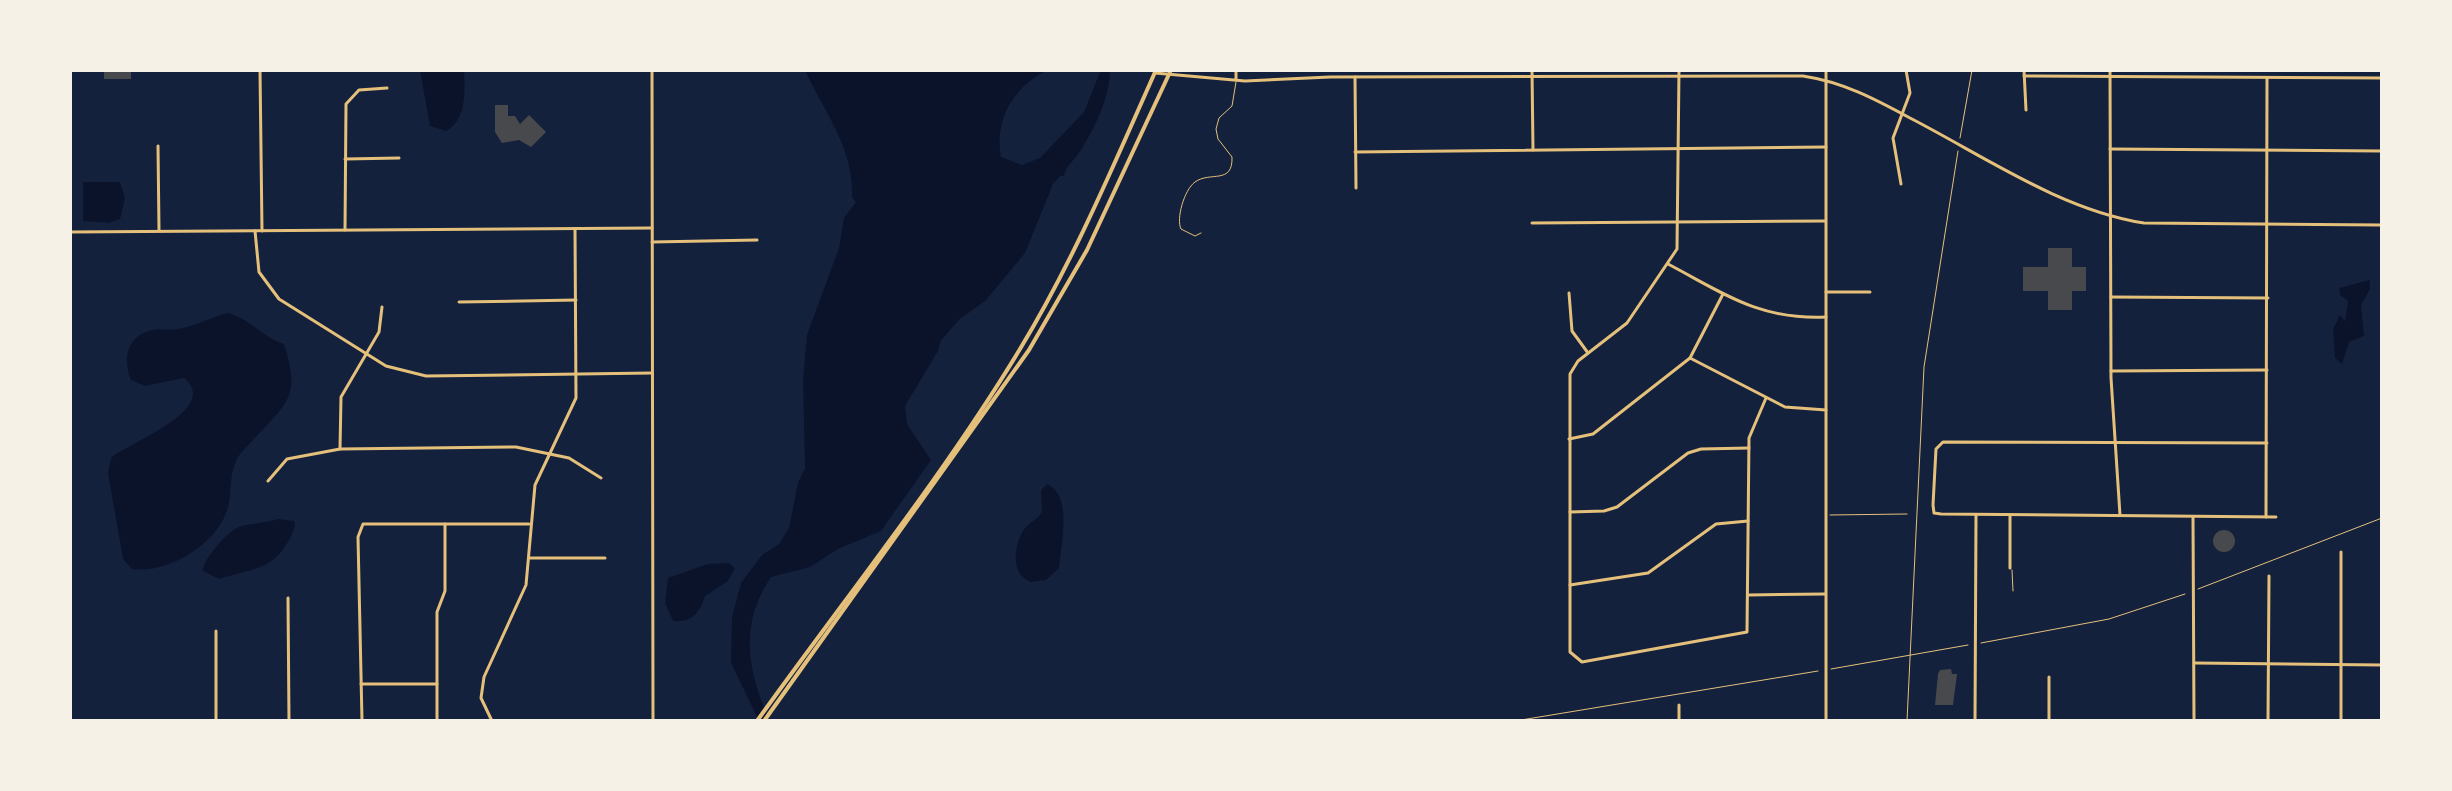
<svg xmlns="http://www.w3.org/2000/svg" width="2452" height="791" font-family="'Fira Sans Condensed',sans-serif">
	<rect width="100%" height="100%" fill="#14213d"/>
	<g fill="#0b132b">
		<path d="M420,70H464C465,91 467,120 446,131L430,126Z"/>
		<path d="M805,70H1048C1014,86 994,119 1001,157L1022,165L1040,158L1084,112L1101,70H1110C1109,100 1096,125 1081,150C1075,160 1065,166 1064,176H1060L1053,184L1025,253L986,300L960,319L941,340L938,351L905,406L907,424L931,460L881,531L838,549L810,567L771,577C739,625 747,671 770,721H759L731,663L732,617L741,583L762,555L779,544L789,528L798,483L805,468L803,380L807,335L839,248L844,218L856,202L852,197C854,148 825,114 805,70Z"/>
		<path d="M83,182H120L125,198L120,219L109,223L83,221Z"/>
		<path d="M2370,280V289L2361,305L2364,336L2349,342L2342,364L2335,358L2333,329L2340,315L2345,321L2348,301L2340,295L2339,288Z"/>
		<path d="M227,313C250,318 262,337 284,344C301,397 288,402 253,440C248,446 240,452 237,459C228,476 233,496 226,513C214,546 166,574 132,569L123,559L108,473L111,458C128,443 222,409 184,378L145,386L131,380C122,358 127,336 152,330C160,328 169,331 178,329C194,326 210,318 227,313Z"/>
		<path d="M1047,484C1073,495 1061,545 1059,568L1046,580L1031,582C1010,575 1014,546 1023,531C1028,523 1037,520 1042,512L1041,490Z"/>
		<path d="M278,519L294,521L295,526C279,570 258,567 219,579L203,571C202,560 230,529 239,527C251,523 265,523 278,519Z"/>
		<path d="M729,563L735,568L728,581L705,596C700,612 692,623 673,621L665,603L668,578L708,564Z"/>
	</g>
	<g fill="#48494c">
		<rect x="104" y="70" width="27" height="9"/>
		<path d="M495,105H508V116H515L520,124L529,115L546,132L531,147L519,140L502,143L495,132Z"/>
		<path d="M2048,248H2072V267H2086V291H2072V310H2048V291H2023V267H2048Z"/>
		<circle cx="2224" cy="541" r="11"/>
		<path d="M1951,669L1952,674H1957L1953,705H1935L1938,674L1940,670Z"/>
	</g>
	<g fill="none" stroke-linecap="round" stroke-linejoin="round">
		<g stroke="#e5c07b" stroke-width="1">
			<path d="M1960,138L1972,70"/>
			<path d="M2198,589L2382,518"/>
			<path d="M1981,643L2109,619L2185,594"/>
			<path d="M1831,669L1968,645"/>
			<path d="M1515,721L1818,671"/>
			<path d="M1907,721L1924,367L1958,151"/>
		</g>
		<g stroke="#e5c07b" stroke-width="1">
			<path d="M1201,233L1195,236L1181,229C1176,219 1184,190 1195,182C1210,171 1233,185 1232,157L1218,139L1216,129L1219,118L1232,106L1236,82"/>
			<path d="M1830,515L1907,514"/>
			<path d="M2012,570L2013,591"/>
		</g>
		<g stroke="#e5c07b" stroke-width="3">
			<path d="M260,70L262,231"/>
			<path d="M1532,70L1533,150"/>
			<path d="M1679,70L1677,249L1627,323L1578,361L1570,374V652L1582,662L1747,632L1749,438L1766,398"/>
			<path d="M2024,70L2026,110"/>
			<path d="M2110,70L2111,378L2120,515"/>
			<path d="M2024,76L2382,78"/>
			<path d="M1355,77L1356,188"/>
			<path d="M158,146L159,230"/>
			<path d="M2110,149L2382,151"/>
			<path d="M1355,152L1826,147"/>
			<path d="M345,159L399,158"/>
			<path d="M1901,184L1893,138L1910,93L1906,70"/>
			<path d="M1532,223L1825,221"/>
			<path d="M345,230L346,104L359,90L387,88"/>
			<path d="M255,231L259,272L279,299L386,366L426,376L652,373"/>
			<path d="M652,242L757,240"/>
			<path d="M1668,264C1725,294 1759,320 1826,317"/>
			<path d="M1826,292H1870"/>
			<path d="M1569,293L1572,331L1588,353"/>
			<path d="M2111,297L2268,298"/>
			<path d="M459,302L576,300"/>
			<path d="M1690,358L1723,294"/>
			<path d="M2111,371L2267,370"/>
			<path d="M1569,439L1593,434L1690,358L1785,407L1826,410"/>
			<path d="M2267,443L1943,442L1936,449L1933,505L1934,513L1941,514L2276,517"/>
			<path d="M340,449L341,397L379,332L382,307"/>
			<path d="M268,481L287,459L340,449L516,447L569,458L601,478"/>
			<path d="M1570,512L1604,511L1617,507L1688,453L1701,449L1749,448"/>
			<path d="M2010,515V568"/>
			<path d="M2193,517L2194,721"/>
			<path d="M2266,517L2267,78"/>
			<path d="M2341,552V721"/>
			<path d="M530,558H605"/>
			<path d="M1570,585L1648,573L1716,524L1748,521"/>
			<path d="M1749,595L1825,594"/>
			<path d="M288,598L289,721"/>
			<path d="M216,631V721"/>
			<path d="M2195,663L2382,665"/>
			<path d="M361,684H437"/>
			<path d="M362,721L358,537L363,524H529"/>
			<path d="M437,721V612L445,591V524"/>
			<path d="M492,721L481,698L484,677L526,585L535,485L576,398L575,229"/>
			<path d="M1679,721V705"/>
			<path d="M1975,721L1976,515"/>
			<path d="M2049,721V677"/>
			<path d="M2268,721L2269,576"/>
		</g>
		<g stroke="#e5c07b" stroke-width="3">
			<path d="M652,70L653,721"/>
			<path d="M1236,70V79"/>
			<path d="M1155,73L1245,81L1330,77L1803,76C1843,82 1875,99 1910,118C1984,156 2061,210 2144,223L2382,225"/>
			<path d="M70,232L652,228"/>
			<path d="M70,660V721"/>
			<path d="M1826,721V70"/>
		</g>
		<g stroke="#e5c07b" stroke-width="4">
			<path d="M757,721C845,598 942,478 1020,349C1074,260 1114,164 1156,70"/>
			<path d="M764,721L1029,350L1087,250L1171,70"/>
		</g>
	</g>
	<rect width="2452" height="791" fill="none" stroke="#f6f1e7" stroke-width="144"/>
</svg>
